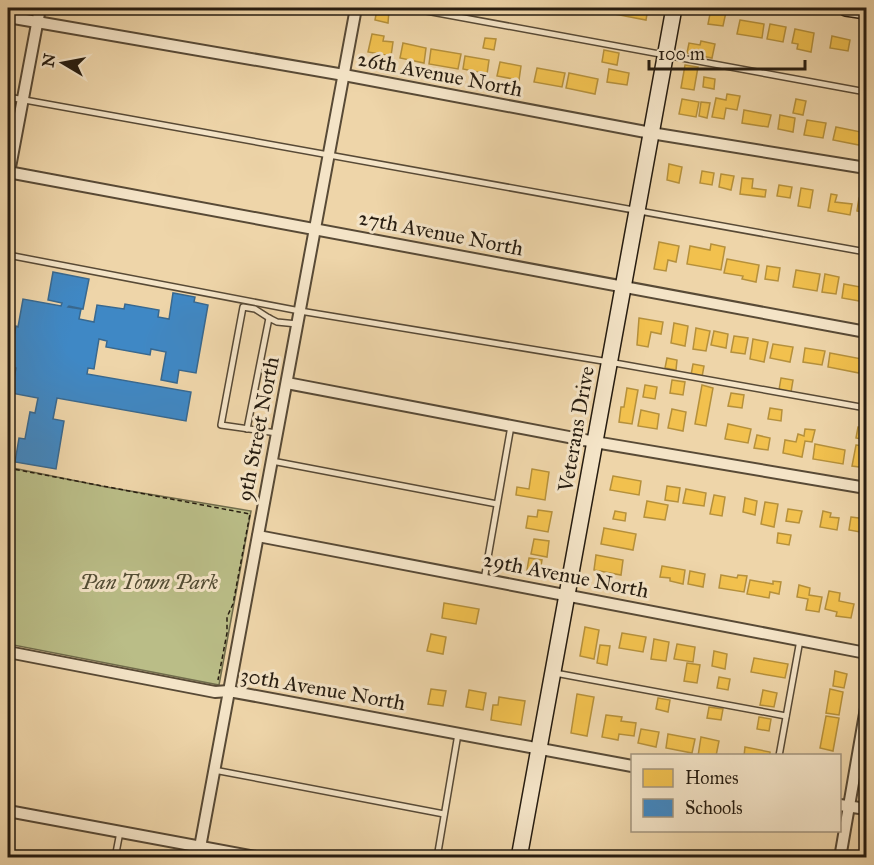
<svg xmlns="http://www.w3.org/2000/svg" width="874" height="865" font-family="'IM FELL Great Primer',serif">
	<rect width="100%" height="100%" fill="#eed5a9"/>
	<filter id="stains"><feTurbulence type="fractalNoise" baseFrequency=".00333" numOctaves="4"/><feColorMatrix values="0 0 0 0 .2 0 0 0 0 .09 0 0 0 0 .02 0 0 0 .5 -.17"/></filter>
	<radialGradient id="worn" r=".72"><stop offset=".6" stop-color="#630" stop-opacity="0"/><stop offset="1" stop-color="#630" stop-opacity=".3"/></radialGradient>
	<path fill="#babd87" stroke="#706c4c" stroke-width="1.5" d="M8,467L106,487L251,511L219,685L8,644Z"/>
	<g fill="#f2c14e" stroke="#b5903b" stroke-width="1.5">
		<path d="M615,8H648L646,20L614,14Z"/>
		<path d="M377,9L389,11L388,23L375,20Z"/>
		<path d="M711,9L726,12L723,26L708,24Z"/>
		<path d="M740,20L764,24L762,38L737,34Z"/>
		<path d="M770,24L786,27L783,42L767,39Z"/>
		<path d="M795,29L814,33L811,52L797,49L798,44L792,43Z"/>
		<path d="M372,34L384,36L383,41L393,42L391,56L368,52Z"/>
		<path d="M832,36L850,40L848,51L830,48Z"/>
		<path d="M485,38L496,39L494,50L483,48Z"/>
		<path d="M701,41L715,44L712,58L687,53L689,43L700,45Z"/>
		<path d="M403,43L426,48L424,63L400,58Z"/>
		<path d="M431,49L461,54L458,69L429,64Z"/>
		<path d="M604,50L619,53L617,65L602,62Z"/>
		<path d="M465,56L489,60L487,74L463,69Z"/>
		<path d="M500,62L521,66L519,80L497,76Z"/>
		<path d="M685,65L698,67L694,90L681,88Z"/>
		<path d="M537,68L565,73L562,87L534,82Z"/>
		<path d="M609,69L629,73L627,85L607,82Z"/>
		<path d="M569,73L598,79L595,94L566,88Z"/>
		<path d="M704,77L715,79L714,89L703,87Z"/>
		<path d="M727,94L740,96L737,110L726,108L724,119L712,117L716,98L726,100Z"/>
		<path d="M682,99L699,102L696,117L679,114Z"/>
		<path d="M796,99L806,101L803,115L793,113Z"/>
		<path d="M701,102L710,103L707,118L699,116Z"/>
		<path d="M744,110L771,115L768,127L742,123Z"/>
		<path d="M780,115L795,118L793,132L778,129Z"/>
		<path d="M807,120L826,123L823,138L804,135Z"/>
		<path d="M836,127L866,133L864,146L833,140Z"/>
		<path d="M669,164L682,167L679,183L667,180Z"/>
		<path d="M702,171L714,173L712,185L700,183Z"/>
		<path d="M721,174L734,176L731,190L719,187Z"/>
		<path d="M742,178L753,179L752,188L766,190L765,197L740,194Z"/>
		<path d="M779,185L792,187L790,198L777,196Z"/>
		<path d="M801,188L813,190L810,208L798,206Z"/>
		<path d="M831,194L837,195L835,202L852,204L850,215L828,211Z"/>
		<path d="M859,198L866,199V213L857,211Z"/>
		<path d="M659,242L679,246L676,262L668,260L666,271L654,269Z"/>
		<path d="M711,244L725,247L721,270L687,264L690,246L710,250Z"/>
		<path d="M727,259L759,265L756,282L742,279L743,276L724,273Z"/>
		<path d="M767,266L780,268L778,281L765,279Z"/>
		<path d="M796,270L820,274L817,291L793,287Z"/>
		<path d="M825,274L839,277L836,294L822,292Z"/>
		<path d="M844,284L866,288L865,302L842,298Z"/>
		<path d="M639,318L663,322L661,334L651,332L648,347L637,345Z"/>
		<path d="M674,323L688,326L685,346L671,343Z"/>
		<path d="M696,328L710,331L706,351L693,349Z"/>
		<path d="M714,331L728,334L726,348L711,345Z"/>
		<path d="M734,336L748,338L745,354L731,352Z"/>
		<path d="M753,339L768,342L764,362L750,359Z"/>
		<path d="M773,344L793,347L790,362L770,358Z"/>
		<path d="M805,348L825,351L822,365L803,362Z"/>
		<path d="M830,353L862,359L859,373L828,367Z"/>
		<path d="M667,358L677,360L676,370L665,368Z"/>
		<path d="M693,364L704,366L702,377L691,375Z"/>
		<path d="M781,378L793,380L791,392L779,390Z"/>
		<path d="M672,380L685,382L683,395L670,393Z"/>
		<path d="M645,385L657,387L655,399L643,397Z"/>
		<path d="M702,385L713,388L706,426L695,424Z"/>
		<path d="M627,388L638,390L632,424L619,422L621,407H624Z"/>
		<path d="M731,393L744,395L742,408L728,406Z"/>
		<path d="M770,408L782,410L781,421L768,419Z"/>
		<path d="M672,409L686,412L683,431L668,428Z"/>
		<path d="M641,410L659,414L657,429L638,426Z"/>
		<path d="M728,424L751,429L748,443L725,439Z"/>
		<path d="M858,427L866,428V440L856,438Z"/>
		<path d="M805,429L815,430L812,442L805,441L802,457L783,453L785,440L796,442L798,434L804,436Z"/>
		<path d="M757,435L770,438L768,450L754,448Z"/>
		<path d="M815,444L845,450L843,464L813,459Z"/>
		<path d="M856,445L863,446L862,454L866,455V468L852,466Z"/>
		<path d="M532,469L549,472L545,500L516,495L517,487L529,489Z"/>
		<path d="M613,476L641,481L639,495L610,490Z"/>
		<path d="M667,486L680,488L678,502L665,500Z"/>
		<path d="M686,489L706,493L704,506L683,503Z"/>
		<path d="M714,495L725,497L722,516L710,514Z"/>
		<path d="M745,498L757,501L755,515L743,512Z"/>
		<path d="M647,501L668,505L665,520L644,517Z"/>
		<path d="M765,502L778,504L774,527L761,524Z"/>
		<path d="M788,509L802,511L799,523L786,521Z"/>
		<path d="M538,510L552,512L548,532L526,528L528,516L537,517Z"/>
		<path d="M615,511L626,513L625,521L613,519Z"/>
		<path d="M823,511L831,513L830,517L839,518L837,530L820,527Z"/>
		<path d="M851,517L866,519V533L849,530Z"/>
		<path d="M604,528L636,534L633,550L601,544Z"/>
		<path d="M778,533L791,535L789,545L777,543Z"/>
		<path d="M534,539L549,541L547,557L531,554Z"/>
		<path d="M596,555L623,560L621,575L594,570Z"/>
		<path d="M529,558L542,560L540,572L527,570Z"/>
		<path d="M662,566L685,570L683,584L670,581V578L660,577Z"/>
		<path d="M690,571L705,574L703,587L688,584Z"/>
		<path d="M721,575L737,578L738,575L747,576L744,592L719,588Z"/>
		<path d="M750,580L773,584V581L781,582L779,594L770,592L769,598L747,594Z"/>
		<path d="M799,585L810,588L809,595L822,597L819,612L806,610L808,599L797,597Z"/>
		<path d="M829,591L840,593L839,601L854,604L851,618L836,616L837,612L825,609Z"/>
		<path d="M444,603L479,609L476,624L442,618Z"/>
		<path d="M585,627L599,630L594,659L580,656Z"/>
		<path d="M622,633L646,637L643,652L619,648Z"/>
		<path d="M431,634L446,637L443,654L427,651Z"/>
		<path d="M654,639L669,642L666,661L651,659Z"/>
		<path d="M677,644L695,647L693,662L674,659Z"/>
		<path d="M600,645L610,646L607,665L597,663Z"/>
		<path d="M714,651L727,654L725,669L712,666Z"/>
		<path d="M754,658L788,664L785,678L751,672Z"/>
		<path d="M687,663L700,665L697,683L684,681Z"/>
		<path d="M835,671L847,674L844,688L833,686Z"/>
		<path d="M719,677L730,679L728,690L717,688Z"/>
		<path d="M431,689L446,691L443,706L428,704Z"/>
		<path d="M830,689L843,692L839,715L826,713Z"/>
		<path d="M469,690L486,693L483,710L466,707Z"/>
		<path d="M763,690L777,693L774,707L760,705Z"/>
		<path d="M577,694L594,697L587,736L571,733Z"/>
		<path d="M499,697L525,701L521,725L491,720L493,705H498Z"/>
		<path d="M658,698L670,700L668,712L656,709Z"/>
		<path d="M709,707L723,709L721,720L707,718Z"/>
		<path d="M606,715L622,717L621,721L636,723L634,736L619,734L618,740L602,737Z"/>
		<path d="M826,716L839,718L833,751L820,748Z"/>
		<path d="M759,717L771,719L769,731L757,729Z"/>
		<path d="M641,729L659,732L656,747L638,743Z"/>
		<path d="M668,734L695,739L692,753L666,748Z"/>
		<path d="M701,737L719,741L716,756H698Z"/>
		<path d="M745,747L770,752V756H744Z"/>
	</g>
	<path fill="#3f88c5" stroke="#38688f" stroke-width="1.5" d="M53,272L89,279L83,309L69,306L68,307L81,309L79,319L94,322L97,305L124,309L125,304L159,310L158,317L169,319L173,293L195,297L194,302L208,305L196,373L179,370L177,383L161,380L166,352L151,349L150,355L106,347L107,341L99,339L94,369L88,368L87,374L191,392L186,421L57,398L53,419L64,421L56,469L15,462L19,438L25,439L30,412L35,413L38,398L11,393L16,368L8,366L16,326L18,327L23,299L61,306L62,303L48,300Z"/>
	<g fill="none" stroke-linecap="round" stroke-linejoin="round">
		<g stroke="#584a36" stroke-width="8">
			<g id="lane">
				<path d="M410,8L866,92"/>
				<path d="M8,97L866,252"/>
				<path d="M8,255L300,311L609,362L866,408"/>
				<path d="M247,429L269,318"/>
				<path d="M277,433L221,425L243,307L255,309L269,318L277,322L297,324"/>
				<path d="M272,461L497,504"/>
				<path d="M484,580L511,426"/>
				<path d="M8,670L11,653"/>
				<path d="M555,673L786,716"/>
				<path d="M779,756L800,640"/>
				<path d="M214,770L444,814"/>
				<path d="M115,858L120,832"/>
				<path d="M437,858L458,734"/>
			</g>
		</g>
		<g stroke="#584a36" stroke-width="14">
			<g id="street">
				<path d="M8,17L344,75L651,133L866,168"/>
				<path d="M8,172L866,332"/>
				<path d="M8,178L40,8"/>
				<path d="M287,383L595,442L866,488"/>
				<path d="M258,536L866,653"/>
				<path d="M8,652L215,692L229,691L632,766"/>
				<path d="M840,805L866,809"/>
				<path d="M8,811L261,858"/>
				<path d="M198,858L356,8"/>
				<path d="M840,858L866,708"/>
			</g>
		</g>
		<g stroke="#261c10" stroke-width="18">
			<g id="secondary">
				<path d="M846,8L866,11"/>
				<path d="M519,858L674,8"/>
			</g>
		</g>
		<path stroke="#261c10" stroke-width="1.5" stroke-dasharray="4.5 3" stroke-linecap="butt" d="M8,468L250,514L233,604L227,617V633L218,680"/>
		<use href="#lane" stroke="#f4e4c7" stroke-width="5"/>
		<use href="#street" stroke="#f4e4c7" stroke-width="10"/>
		<use href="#secondary" stroke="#f4e4c7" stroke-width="15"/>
	</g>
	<g text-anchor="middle" stroke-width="6" stroke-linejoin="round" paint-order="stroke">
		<g font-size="21" fill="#261c10" stroke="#f4e4c7">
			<text transform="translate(440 74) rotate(11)" y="7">26th Avenue North</text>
			<text transform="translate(441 233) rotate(11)" y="7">27th Avenue North</text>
			<text transform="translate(258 429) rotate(-79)" y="7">9th Street North</text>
			<text transform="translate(576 429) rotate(-80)" y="7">Veterans Drive</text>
			<text transform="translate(566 575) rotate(11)" y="7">29th Avenue North</text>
			<text transform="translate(323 689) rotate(10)" y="7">30th Avenue North</text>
		</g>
		<g font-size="21" font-style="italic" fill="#524c34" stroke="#f4e4c7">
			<text x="149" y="589">Pan Town Park</text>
		</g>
	</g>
	<rect width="874" height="865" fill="none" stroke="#eed5a9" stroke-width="30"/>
	<rect x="9" y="9" width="856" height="847" fill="none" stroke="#261c10" stroke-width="3"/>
	<rect x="15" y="15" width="844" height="835" fill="none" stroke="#261c10" stroke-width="1.5"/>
	<rect x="631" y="754" width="210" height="78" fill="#f4e4c7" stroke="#a2947e" stroke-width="1.5"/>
	<rect x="643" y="769" width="30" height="18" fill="#f2c14e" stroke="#a2947e" stroke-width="1.5"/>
	<text x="685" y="784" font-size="18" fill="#261c10">Homes</text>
	<rect x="643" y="799" width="30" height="18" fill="#3f88c5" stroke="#a2947e" stroke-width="1.5"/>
	<text x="685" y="814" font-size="18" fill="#261c10">Schools</text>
	<g transform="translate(63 63) rotate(280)" stroke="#f4e4c7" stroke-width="4.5" paint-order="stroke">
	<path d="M0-4.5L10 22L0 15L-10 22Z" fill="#261c10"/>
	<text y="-9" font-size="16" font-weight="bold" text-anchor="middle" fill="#261c10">N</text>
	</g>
	<path d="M649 60v9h156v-9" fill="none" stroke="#261c10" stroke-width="3"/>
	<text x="658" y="60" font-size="18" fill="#261c10" stroke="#f4e4c7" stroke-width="4.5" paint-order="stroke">100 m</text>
	<rect width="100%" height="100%" filter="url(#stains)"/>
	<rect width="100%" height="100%" fill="url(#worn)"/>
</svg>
